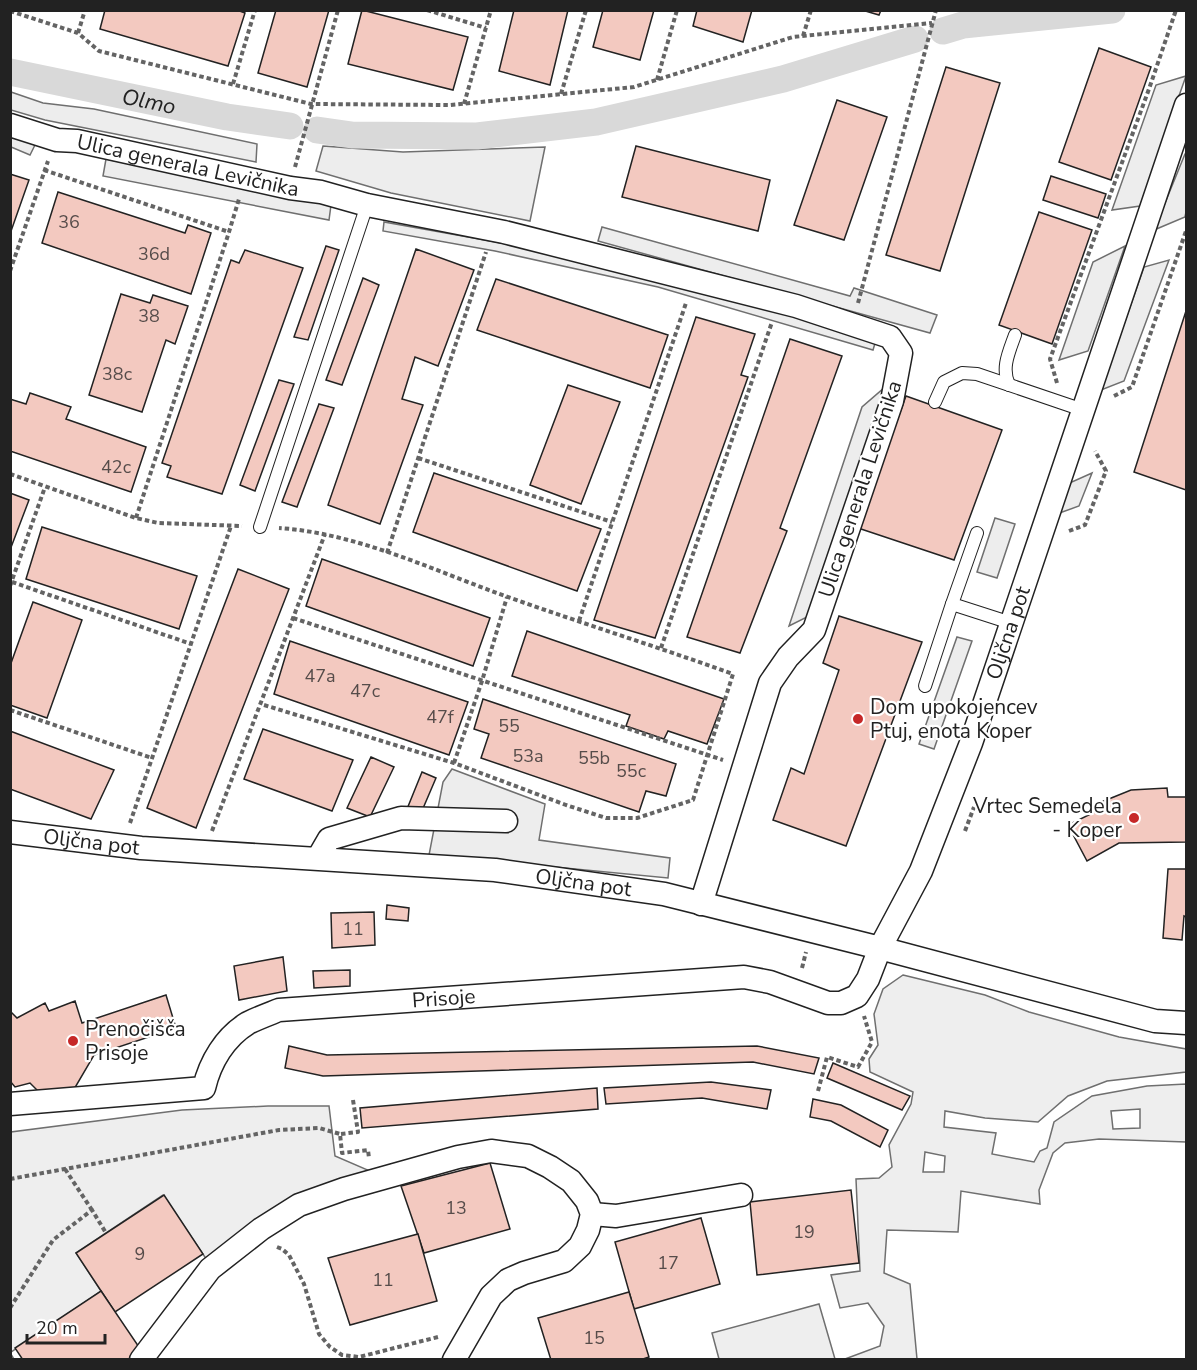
<svg xmlns="http://www.w3.org/2000/svg" width="1197" height="1370" font-family="'Nunito Sans',sans-serif">
	<rect width="100%" height="100%" fill="#fff"/>
	<g fill="#eee" stroke="#6f6f6f" stroke-width="1.5" fill-rule="evenodd">
		<path d="M903,975L985,995L1029,1012L1119,1037L1186,1049V1072L1107,1081L1068,1096L1038,1122L985,1118L945,1111L944,1127L996,1133L992,1154L1034,1162L1040,1151L1047,1148L1054,1122L1092,1096L1147,1086L1186,1084V1142L1099,1139L1065,1143L1053,1153L1039,1190L1040,1204L961,1191L958,1232L887,1230L884,1273L910,1284L917,1359H845L880,1346L884,1326L868,1303L840,1308L831,1275L860,1271L856,1179L879,1178L892,1167L889,1145L911,1104L913,1092L870,1072L869,1059L878,1045L874,1014L883,989ZM1140,1109V1128L1113,1129L1111,1111ZM925,1152L945,1156L944,1172H923Z"/>
		<path d="M268,1106H329L335,1156L370,1171L211,1266L163,1195L76,1253L101,1291L11,1352V1132L182,1110Z"/>
		<path d="M819,1304L835,1359H719L712,1333Z"/>
	</g>
	<g fill="#ededed" stroke="#6f6f6f" stroke-width="1.5">
		<path d="M1186,76L1140,206L1112,210L1156,85Z"/>
		<path d="M11,92L43,103L94,109L257,144L256,162L45,120L11,110Z"/>
		<path d="M10,135L35,145L30,155L11,147Z"/>
		<path d="M323,146L403,152L545,147L530,221L391,193L316,171Z"/>
		<path d="M1185,154H1186V212L1185,217L1154,230Z"/>
		<path d="M106,159L331,205L329,220L103,176Z"/>
		<path d="M384,222L496,242L657,277L876,340L873,350L658,287L495,251L383,231Z"/>
		<path d="M602,227L850,296L854,288L937,315L930,333L598,241Z"/>
		<path d="M1125,246L1088,351L1059,360L1093,262Z"/>
		<path d="M1169,260L1124,381L1101,390L1144,267Z"/>
		<path d="M891,382L811,615L789,626L862,407Z"/>
		<path d="M1092,473L1079,506L1054,515L1065,485Z"/>
		<path d="M995,518L1015,524L997,578L977,572Z"/>
		<path d="M957,637L972,641L934,749L919,744Z"/>
		<path d="M452,769L545,804L539,840L670,858L668,878L429,855L443,782Z"/>
	</g>
	<g fill="none" stroke-linecap="round" stroke-linejoin="round">
		<g stroke="#d9d9d9" stroke-width="27">
			<path d="M943,31L963,25L1112,10"/>
			<path id="s1" d="M10,72L227,117L290,126"/>
			<path d="M317,130L352,135L477,136L596,122L783,79L915,39"/>
		</g>
	</g>
	<g fill="#f3c9c0" stroke="#222" stroke-width="1.5">
		<path d="M105,10H237L245,13L228,66L100,29Z"/>
		<path d="M276,10H329L307,87L258,73Z"/>
		<path d="M362,10L468,37L453,90L348,64Z"/>
		<path d="M514,10H568L550,85L499,71Z"/>
		<path d="M603,10H654L640,60L593,47Z"/>
		<path d="M697,10H752L743,42L693,26Z"/>
		<path d="M862,10H881L879,15Z"/>
		<path d="M1099,48L1151,67L1111,180L1059,162Z"/>
		<path d="M946,67L1000,83L940,271L886,255Z"/>
		<path d="M837,100L887,117L844,240L794,225Z"/>
		<path d="M636,146L770,180L758,231L622,197Z"/>
		<path d="M10,174L29,180L10,234Z"/>
		<path d="M1051,176L1106,194L1098,218L1043,200Z"/>
		<path d="M58,192L185,233L188,225L211,233L191,294L42,243Z"/>
		<path d="M1039,212L1092,230L1052,344L999,325Z"/>
		<path d="M326,246L339,250L308,340L294,337Z"/>
		<path d="M416,249L474,270L438,366L415,357L402,399L423,405L380,524L328,505Z"/>
		<path d="M245,250L303,268L222,494L167,477L171,466L162,463L231,260L239,263Z"/>
		<path d="M363,278L379,285L342,385L326,380Z"/>
		<path d="M496,279L668,335L650,388L477,330Z"/>
		<path d="M121,294L150,303L153,295L188,306L175,344L166,340L142,412L89,395Z"/>
		<path d="M1186,311V490L1134,472Z"/>
		<path d="M696,317L755,334L741,375L748,377L655,638L594,620Z"/>
		<path d="M790,339L842,356L780,528L787,531L740,653L687,637Z"/>
		<path d="M279,380L294,384L255,491L240,485Z"/>
		<path d="M568,385L620,402L581,504L530,485Z"/>
		<path d="M30,393L71,407L66,419L146,447L131,492L10,451V399L26,404Z"/>
		<path d="M906,396L1002,430L954,560L858,528Z"/>
		<path d="M319,404L334,408L297,507L282,502Z"/>
		<path d="M434,473L601,529L577,591L413,532Z"/>
		<path d="M10,493L29,500L10,550Z"/>
		<path d="M42,527L197,576L179,629L26,579Z"/>
		<path d="M322,559L490,618L473,666L306,606Z"/>
		<path d="M238,569L289,589L196,828L147,808Z"/>
		<path d="M33,602L82,620L47,718L10,705V666Z"/>
		<path d="M839,616L922,642L846,846L773,820L791,768L804,774L839,670L823,663Z"/>
		<path d="M527,631L724,699L707,744L668,731L664,739L626,726L630,715L512,676Z"/>
		<path d="M290,641L468,702L449,755L274,694Z"/>
		<path d="M483,699L676,764L666,796L646,791L639,812L481,758L489,734L474,729Z"/>
		<path d="M263,729L353,760L332,811L244,779Z"/>
		<path d="M10,731L114,770L91,819L10,789Z"/>
		<path d="M371,757L394,767L370,817L347,808Z"/>
		<path d="M422,772L436,778L421,813L407,809Z"/>
		<path d="M1167,788L1168,797H1186V842L1119,843L1087,861L1068,825L1097,811L1094,805L1131,790Z"/>
		<path d="M1168,869H1186V917L1184,916L1182,940L1163,938Z"/>
		<path d="M387,905L409,908L408,921L386,919Z"/>
		<path d="M374,912L375,945L332,948L331,913Z"/>
		<path d="M283,957L287,991L239,1000L234,966Z"/>
		<path d="M350,970V986L314,988L313,971Z"/>
		<path d="M166,995L176,1028L94,1055L73,1091L40,1093L30,1083L15,1087L10,1081V1011L17,1018L45,1003L49,1011L75,1001L82,1023Z"/>
		<path d="M289,1046L327,1055L757,1046L819,1058L814,1074L753,1062L323,1076L285,1068Z"/>
		<path d="M833,1063L910,1096L902,1110L827,1078Z"/>
		<path d="M711,1082L771,1090L767,1109L702,1098L606,1104L604,1088Z"/>
		<path d="M597,1088L598,1109L362,1128L360,1108Z"/>
		<path d="M813,1099L841,1105L888,1130L880,1147L831,1121L810,1117Z"/>
		<path d="M490,1163L510,1229L424,1253L401,1186Z"/>
		<path d="M851,1190L859,1263L757,1275L750,1202Z"/>
		<path d="M164,1195L203,1254L115,1312L76,1253Z"/>
		<path d="M701,1218L720,1284L634,1309L615,1242Z"/>
		<path d="M418,1234L437,1301L350,1325L328,1258Z"/>
		<path d="M101,1291L141,1350L127,1360H23L15,1348Z"/>
		<path d="M629,1292L649,1357L640,1360H551L538,1318Z"/>
	</g>
	<g fill="none" stroke-linecap="round" stroke-linejoin="round">
		<g stroke="#222" stroke-width="14">
			<g id="service">
				<path d="M1009,385C1001,368 1009,352 1015,335"/>
				<path d="M935,402L944,382L962,373L977,374L1083,410"/>
				<path d="M260,527L367,205"/>
				<path d="M977,533L952,604L1011,623"/>
				<path d="M925,686L952,604"/>
			</g>
		</g>
		<g stroke="#222" stroke-width="25">
			<g id="minor">
				<path id="s2" d="M10,125L57,140L77,141L290,188L321,192L367,205L504,232L796,306L890,337L901,353L892,401L814,630L788,657L770,683L701,904"/>
				<path id="s3" d="M10,832L141,848L495,870L664,894L880,948L1155,1021L1186,1023"/>
				<path d="M318,858L329,839L401,818L506,821"/>
				<path id="s4" d="M10,1104L204,1088C210,1062 225,1037 248,1023C258,1018 269,1014 279,1010L744,977L770,982L828,1003H841L857,996L868,979L880,948L921,871L971,743L1186,105"/>
				<path d="M592,1214L616,1216L741,1195"/>
				<path d="M141,1360L210,1269L261,1229L299,1205L344,1189L458,1157L491,1151L528,1156L550,1167L571,1181L587,1201L592,1214L588,1230L580,1246L564,1261L524,1273L508,1280L491,1296L454,1360"/>
			</g>
		</g>
		<g stroke="#646464" stroke-width="4" stroke-dasharray="4.5 3" stroke-linecap="butt">
			<path d="M427,10L486,28"/>
			<path d="M10,11L78,33L99,51L311,104L450,105L634,87L793,37L932,23"/>
			<path d="M78,33L85,10"/>
			<path d="M803,36L811,10"/>
			<path d="M657,80L677,10"/>
			<path d="M233,84L255,10"/>
			<path d="M561,94L586,10"/>
			<path d="M464,104L491,10"/>
			<path d="M295,167L338,10"/>
			<path d="M44,170L229,232"/>
			<path d="M10,271L48,161"/>
			<path d="M858,303L936,10"/>
			<path d="M1057,383L1050,359L1149,89L1176,10"/>
			<path d="M1114,396L1132,387L1186,231"/>
			<path d="M418,458L612,522"/>
			<path d="M10,474L136,518L158,523L242,526"/>
			<path d="M136,518L229,232L239,199"/>
			<path d="M1069,531L1085,525L1106,471L1095,451"/>
			<path d="M387,553L486,252"/>
			<path d="M12,582L191,644"/>
			<path d="M10,586L45,487"/>
			<path d="M293,618L723,760"/>
			<path d="M579,621L686,303"/>
			<path d="M661,648L772,322"/>
			<path d="M264,705L454,763L566,805L606,818H637L693,800L733,674C658,647 581,623 505,596C433,570 356,533 279,528"/>
			<path d="M10,710L152,758"/>
			<path d="M454,763L482,681L507,597"/>
			<path d="M130,823L231,526"/>
			<path d="M212,831L325,534"/>
			<path d="M965,831L974,807"/>
			<path d="M802,968L806,952"/>
			<path d="M818,1091L827,1057L858,1067L872,1042L864,1016"/>
			<path d="M353,1100L358,1132L340,1134L342,1153L368,1150L369,1158"/>
			<path d="M65,1169L92,1210"/>
			<path d="M10,1179L279,1130L319,1128L340,1134"/>
			<path d="M277,1247L282,1249L289,1255L304,1284L319,1334L330,1347L342,1355L359,1357L438,1337"/>
			<path d="M10,1308L53,1240L92,1210L106,1233"/>
			<path d="M10,1355L13,1360"/>
		</g>
		<use href="#service" stroke="#fff" stroke-width="12"/>
		<use href="#minor" stroke="#fff" stroke-width="22"/>
	</g>
	<g fill="#c62828" stroke="#fff" stroke-width="2">
		<circle cx="858" cy="719" r="6"/>
		<circle cx="1134" cy="818" r="6"/>
		<circle cx="73" cy="1041" r="6"/>
	</g>
	<g text-anchor="middle" stroke-width="4.5" stroke-linejoin="round" paint-order="stroke">
		<g font-size="18" fill="#564c4a">
			<text x="69" y="228">36</text>
			<text x="154" y="260">36d</text>
			<text x="149" y="322">38</text>
			<text x="117" y="380">38c</text>
			<text x="116" y="473">42c</text>
			<text x="320" y="682">47a</text>
			<text x="365" y="697">47c</text>
			<text x="440" y="723">47f</text>
			<text x="509" y="732">55</text>
			<text x="528" y="762">53a</text>
			<text x="594" y="764">55b</text>
			<text x="631" y="777">55c</text>
			<text x="353" y="935">11</text>
			<text x="456" y="1214">13</text>
			<text x="804" y="1238">19</text>
			<text x="140" y="1260">9</text>
			<text x="668" y="1269">17</text>
			<text x="383" y="1286">11</text>
			<text x="594" y="1344">15</text>
		</g>
		<g font-size="21" fill="#222" stroke="#fff">
			<text dy="7" stroke="none"><textPath href="#s2" startOffset="183">Ulica generala Levičnika</textPath></text>
			<text transform="translate(860 489) rotate(-72)" y="7">Ulica generala Levičnika</text>
			<text dy="7" stroke="none"><textPath href="#s4" startOffset="1288">Oljčna pot</textPath></text>
			<text dy="7" stroke="none"><textPath href="#s3" startOffset="82">Oljčna pot</textPath></text>
			<text dy="7" stroke="none"><textPath href="#s3" startOffset="576">Oljčna pot</textPath></text>
			<text dy="7" stroke="none"><textPath href="#s4" startOffset="474">Prisoje</textPath></text>
		</g>
		<g font-size="21" fill="#222" stroke="#fff" text-anchor="start">
			<text x="870" y="714">Dom upokojencev<tspan x="870" dy="24">Ptuj, enota Koper</tspan></text>
			<text x="1122" y="813" text-anchor="end">Vrtec Semedela<tspan x="1122" dy="24">- Koper</tspan></text>
			<text x="85" y="1036">Prenočišča<tspan x="85" dy="24">Prisoje</tspan></text>
		</g>
		<g font-size="22" font-style="italic" fill="#222" stroke="#fff">
			<text dy="8" stroke="none"><textPath href="#s1" startOffset="142">Olmo</textPath></text>
		</g>
	</g>
	<rect width="1197" height="1370" fill="none" stroke="#222222" stroke-width="24"/>
	<path d="M27 1334v9h78v-9" fill="none" stroke="#222222" stroke-width="3"/>
	<text x="36" y="1334" font-size="18" fill="#222222" stroke="#ffffff" stroke-width="4.5" paint-order="stroke">20 m</text>
</svg>
